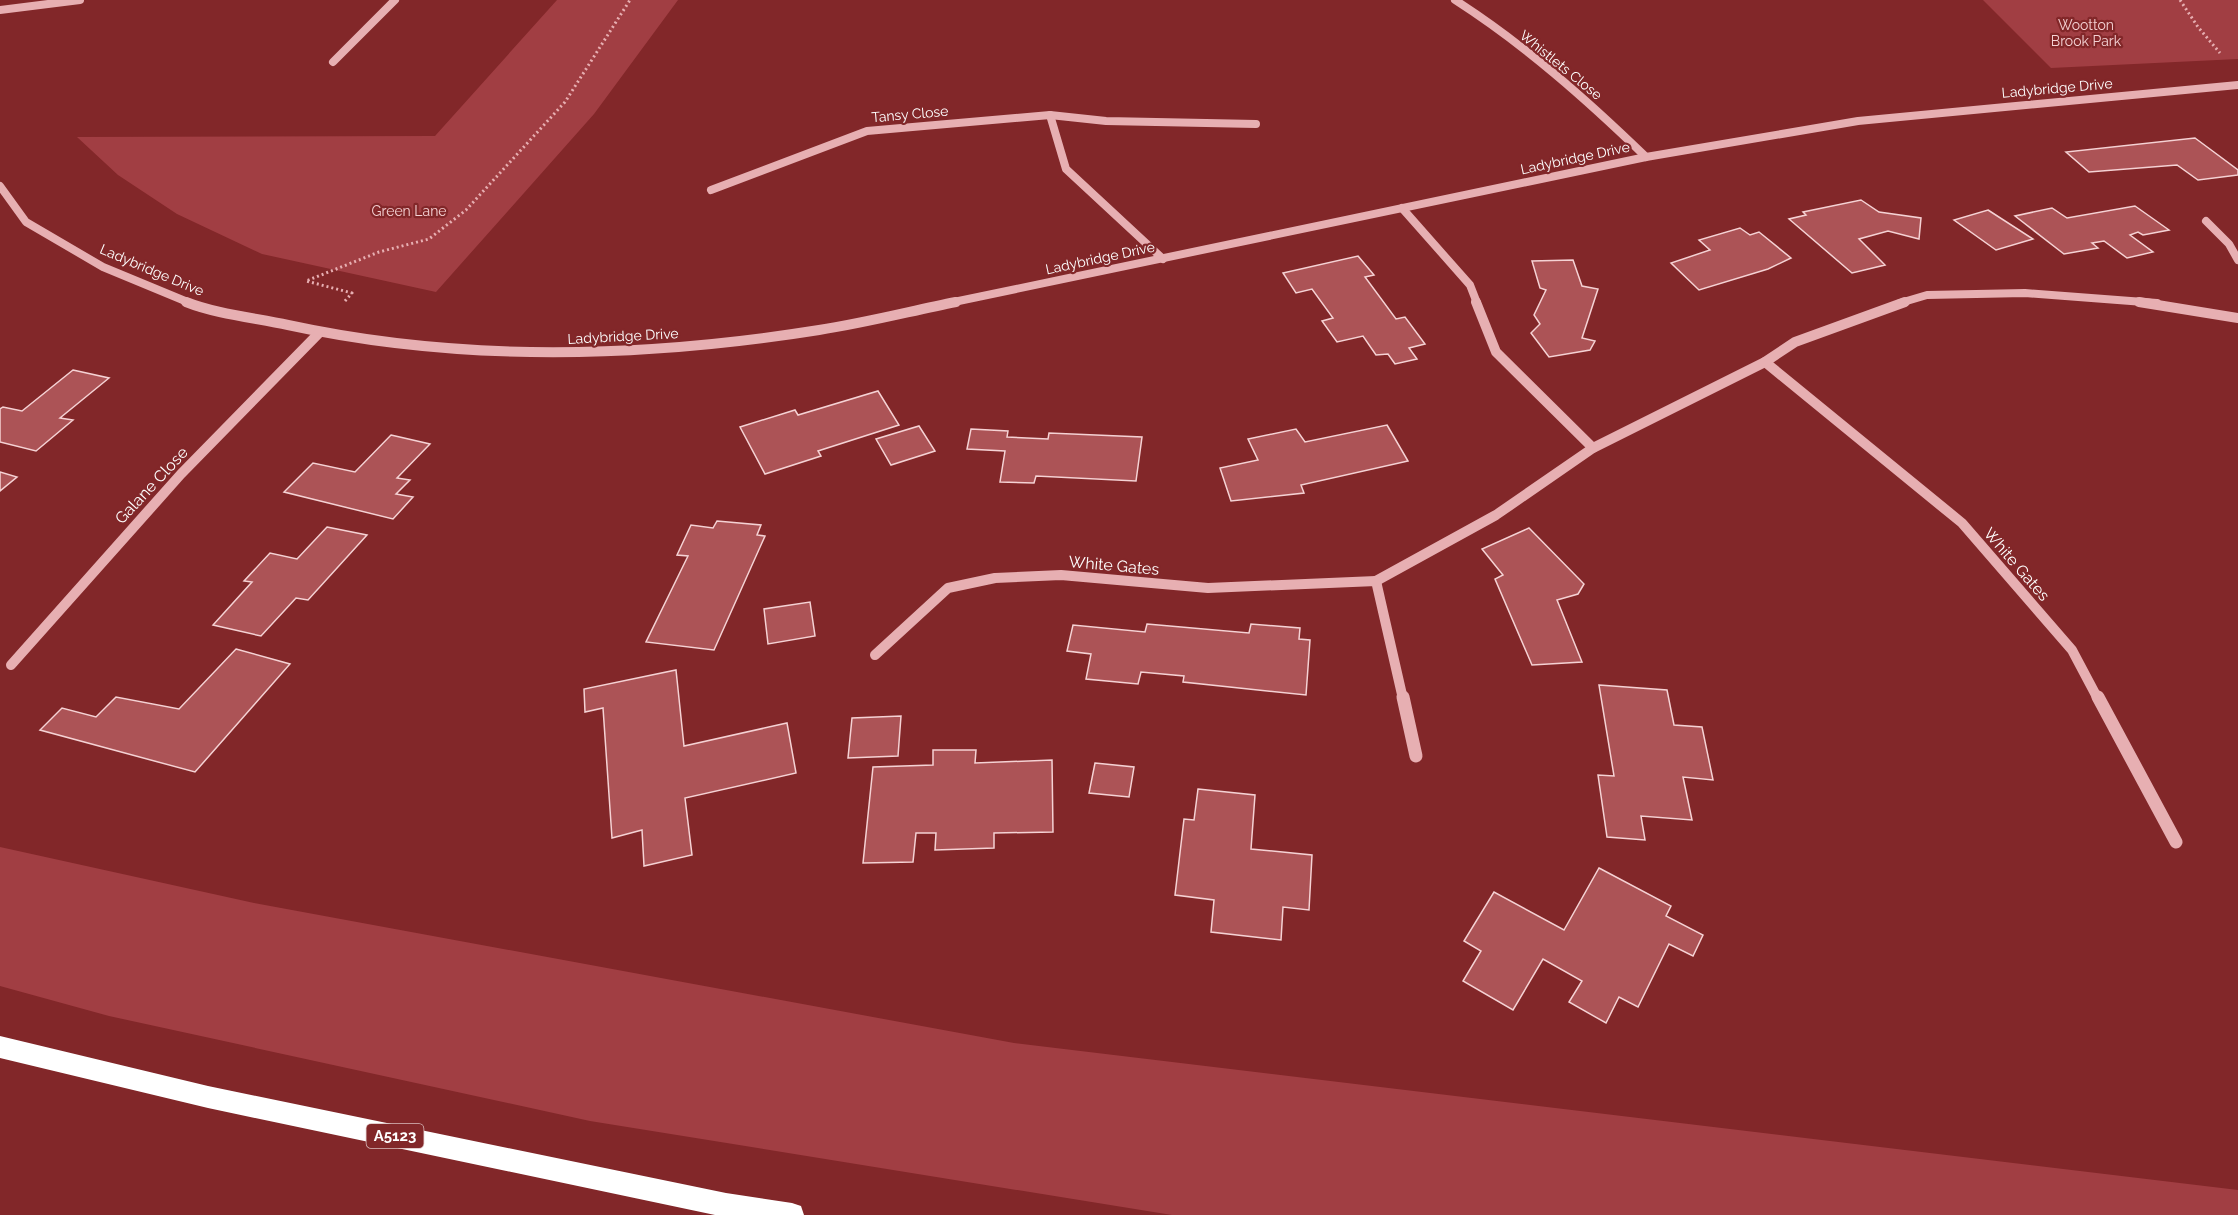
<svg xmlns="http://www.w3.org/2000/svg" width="2238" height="1215" font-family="Raleway,sans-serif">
	<rect width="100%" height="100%" fill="#822729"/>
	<g fill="#a13e43">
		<path d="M557,0H678L594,114L436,292L262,254L177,214L118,175L77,137L435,136Z"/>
		<path d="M1983,0H2238V59L2051,68Z"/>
		<path d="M0,847L254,903L1014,1043L2238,1190V1215H1172L590,1121L109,1016L0,986Z"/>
	</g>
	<g fill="#ac5356" stroke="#f5d2d4" stroke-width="1.5">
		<path d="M2195,138L2238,170V175L2198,180L2177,165L2089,172L2066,152Z"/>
		<path d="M1861,200L1879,212L1921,218L1919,239L1888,231L1859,239L1885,265L1852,273L1789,219L1806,215L1803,212Z"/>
		<path d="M2135,206L2169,230L2143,235L2138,232L2130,235L2153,252L2127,258L2104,241L2092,243L2098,248L2064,254L2015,216L2052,208L2067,218Z"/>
		<path d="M1988,210L2033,239L1996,250L1954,220Z"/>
		<path d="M1740,228L1750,235L1759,232L1791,258L1768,269L1699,290L1671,263L1710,250L1699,240Z"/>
		<path d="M1358,256L1374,275L1365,277L1396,319L1405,317L1425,344L1409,348L1417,359L1395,364L1388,354L1376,355L1363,336L1337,342L1322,321L1333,318L1312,289L1296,293L1283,273Z"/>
		<path d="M1573,260L1582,286L1598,289L1582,338L1595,341L1590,350L1549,357L1531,333L1540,324L1534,315L1546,290L1540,288L1532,261Z"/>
		<path d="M73,370L109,378L60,418L73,420L36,451L0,442V409L3,407L22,411Z"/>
		<path d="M878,391L899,425L818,451L821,456L765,474L740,427L795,410L798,415Z"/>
		<path d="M1387,425L1408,461L1301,485L1304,493L1231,501L1220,468L1258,460L1248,439L1296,429L1305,442Z"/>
		<path d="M919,426L935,451L891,465L876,439Z"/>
		<path d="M971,429L1008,431L1007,437L1048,439L1049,433L1142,437L1136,481L1036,476L1034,483L1000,482L1005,451L967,449Z"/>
		<path d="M391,435L430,444L397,478L410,480L396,494L413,497L393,519L284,492L313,463L355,472Z"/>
		<path d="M0,472L17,477L0,491Z"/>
		<path d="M717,521L761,525L757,535L765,536L714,650L646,642L688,556L677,555L691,525L713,528Z"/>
		<path d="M327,527L367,535L308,600L296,598L261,636L213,625L252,582L244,581L270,553L297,559Z"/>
		<path d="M1529,528L1584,584L1578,594L1557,600L1582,662L1532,665L1495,579L1503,575L1482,549Z"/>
		<path d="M810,602L815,636L768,644L764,609Z"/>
		<path d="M1147,624L1249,633L1251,624L1300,628L1299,639L1310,640L1306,695L1183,682L1184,676L1141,672L1138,684L1086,679L1091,654L1067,651L1073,625L1145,632Z"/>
		<path d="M236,649L290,664L195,772L40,730L62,708L96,717L116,697L179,709Z"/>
		<path d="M676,670L684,746L787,723L796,773L685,798L692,855L644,866L642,830L612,838L603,708L585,712L584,689Z"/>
		<path d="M1599,685L1667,690L1674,725L1702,727L1713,780L1683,777L1692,820L1641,816L1645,840L1607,837L1598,775L1614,776Z"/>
		<path d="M901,716L898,756L848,758L852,718Z"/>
		<path d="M933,750H976L975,763L1052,760L1053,832L994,833V848L935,850L936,833H916L913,862L863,863L873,767L933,765Z"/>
		<path d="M1095,763L1134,767L1129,797L1089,793Z"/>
		<path d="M1198,789L1255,795L1251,849L1312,855L1309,910L1283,907L1281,940L1211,932L1214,900L1175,895L1184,819L1194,820Z"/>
		<path d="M1599,868L1671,906L1666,916L1703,935L1693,956L1669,944L1638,1007L1619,997L1606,1023L1569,1002L1582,981L1543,959L1513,1010L1463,981L1481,951L1464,941L1494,892L1564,930Z"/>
	</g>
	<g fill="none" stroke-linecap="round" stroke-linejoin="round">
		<g stroke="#e7afb2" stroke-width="3" stroke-dasharray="2 3" stroke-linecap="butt">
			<path d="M2180,0L2198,27L2220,53"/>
			<path d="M345,301L352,293L306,281L379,252L429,239L466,210L565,102L630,0"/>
		</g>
		<g stroke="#e7afb2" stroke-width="8">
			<path d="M1455,0C1525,45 1586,99 1646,157"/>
			<path d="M0,10L80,0"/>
			<path d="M333,62L395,0"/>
			<path d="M1050,115L1066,169L1163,259"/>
			<path d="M0,186L26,222L103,267L190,303"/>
			<path d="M711,190L867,131L1050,115L1106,121L1256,124"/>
			<path d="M1402,208L1470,285L1477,303"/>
			<path d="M2206,221L2229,244L2238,260"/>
			<path d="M949,303L1646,157L1858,121L2238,85"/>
			<path d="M1900,303L1927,295L2025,293L2157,303"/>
		</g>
		<g stroke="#e7afb2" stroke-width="10">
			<path d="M186,302C216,314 256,318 288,325C463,363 643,358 819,330C865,323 911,311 956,302"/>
			<path d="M1476,302L1496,352L1593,448"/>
			<path d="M2139,302L2238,318"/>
			<path d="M1765,362L1962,523L2072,650L2098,699"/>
			<path d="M1376,581L1496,515L1593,448L1765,362L1795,342L1905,302"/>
			<path d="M875,655L948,588L995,578L1061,575L1208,588L1376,581L1403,699"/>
			<path d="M11,665L181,474L320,332"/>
		</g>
		<g stroke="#e7afb2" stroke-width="13">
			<path d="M1403,697L1416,756"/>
			<path d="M2098,697L2176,842"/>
		</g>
		<path fill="#fff" fill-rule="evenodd" d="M0,1036L208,1086L726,1193L792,1203L801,1206L804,1215H715L208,1108L0,1058Z"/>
	</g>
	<g text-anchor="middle" stroke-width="4.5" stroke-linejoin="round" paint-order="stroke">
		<g font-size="14" fill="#f5d2d4" stroke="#822729">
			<text x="2086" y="30">Wootton<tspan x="2086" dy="16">Brook Park</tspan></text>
			<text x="409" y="216">Green Lane</text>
		</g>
		<g font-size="14" fill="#fff" stroke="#822729">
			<text transform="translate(1561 65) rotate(39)" y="5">Whistlets Close</text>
			<text transform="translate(2057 88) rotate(-5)" y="5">Ladybridge Drive</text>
			<text transform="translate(910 114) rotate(-5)" y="5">Tansy Close</text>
			<text transform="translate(1575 158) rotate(-12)" y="5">Ladybridge Drive</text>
			<text transform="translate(1100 258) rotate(-12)" y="5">Ladybridge Drive</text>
			<text transform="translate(152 270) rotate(23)" y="5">Ladybridge Drive</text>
			<text transform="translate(623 336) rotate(-3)" y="5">Ladybridge Drive</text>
		</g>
		<rect fill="#822729" stroke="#dabebf" stroke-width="1.5" x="366.5" y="1124" width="57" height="24" rx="4.5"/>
		<g font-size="15" font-weight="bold" fill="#fff">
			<text x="395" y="1141">A5123</text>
		</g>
		<g font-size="16" fill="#fff" stroke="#822729">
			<text transform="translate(151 485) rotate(-47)" y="6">Galane Close</text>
			<text transform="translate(2017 564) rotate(49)" y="6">White Gates</text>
			<text transform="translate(1114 565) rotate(5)" y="6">White Gates</text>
		</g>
	</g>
</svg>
